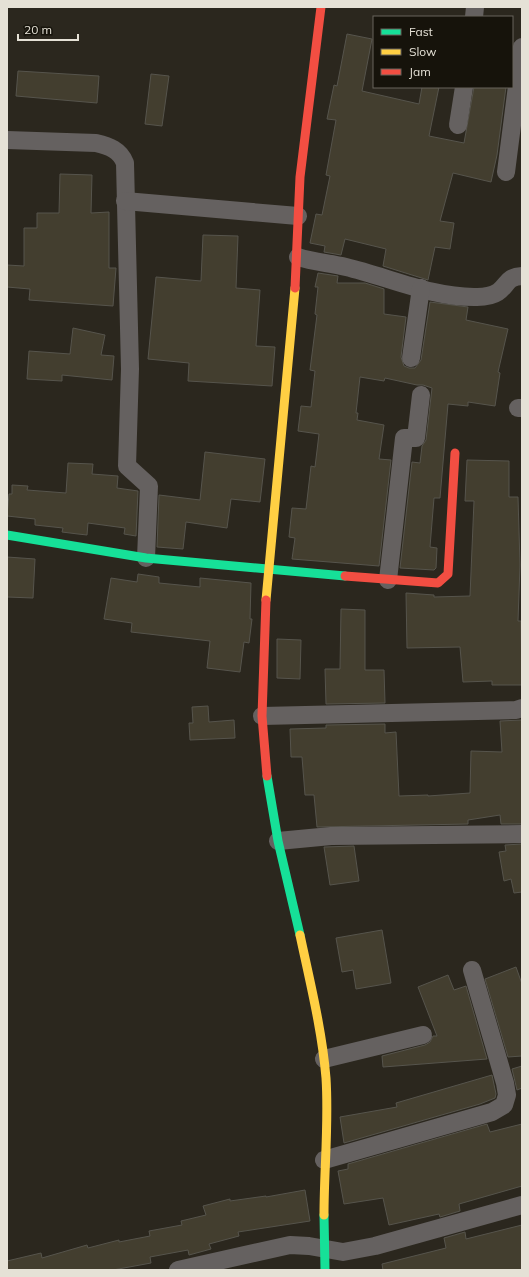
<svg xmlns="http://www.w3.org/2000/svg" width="529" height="1277" font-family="Mulish,sans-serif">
	<rect width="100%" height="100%" fill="#2b271e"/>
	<g fill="#433e2f" stroke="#56544c">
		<path d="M347,34L372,39L362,91L419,104L422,87H439L429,136L464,143L474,87H506L497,155L491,182L453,173L440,221L454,223L450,249L435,247L428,280L383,266L386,249L345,239L341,255L324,252L325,246L310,243L316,214L322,215L330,176L326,175L336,120L327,119L334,85L337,86Z"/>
		<path d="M18,71L99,76L97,103L16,96Z"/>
		<path d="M151,74L169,76L162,126L145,124Z"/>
		<path d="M60,174L92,175L91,213L109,212V268H116L113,306L29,300L30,289L7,287V265L24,266V228H37V213H59Z"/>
		<path d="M203,235L238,236L236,288L260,290L256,346L275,347L272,386L188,381L189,363L148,359L156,277L201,281Z"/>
		<path d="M318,273L338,276L337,283H365L384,289V314L406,317L401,357L404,366L409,368H415L421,360L430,302L468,307L466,320L508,329L498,372L500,373L495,406L468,402V406L448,404L440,498H434L430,547L437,548L436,568L434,570L400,568L412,462L420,463L422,446L426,440L432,388L423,385H417L385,378L384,381L360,377L356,413H358L357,420L384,425L379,459L391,460L379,566L292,559L295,538L289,537L292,508L306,509L311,466L315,467L319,434L298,431L301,406L311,407L315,371L310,370L317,315L315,314L318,287H315Z"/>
		<path d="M73,328L105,335L101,355L114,356L112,380L62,375V381L27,379L29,351L70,354Z"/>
		<path d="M205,452L265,459L260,502L231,499L227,528L186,522L183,549L157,547L159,495L200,500Z"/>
		<path d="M467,460L509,461V497H518L520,565L518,621H521L522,685H492V681L463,682L460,647L407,648L406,593L434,595V597L470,596L474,501H465Z"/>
		<path d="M68,463L93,464L92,474L118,476L117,488L138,491L136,536L124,534L125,528L88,523L87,535L78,534L62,532L63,528L35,525V519L7,516L9,494H12V485L28,486L27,490L66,493Z"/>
		<path d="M7,557L35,559L33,598L7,597Z"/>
		<path d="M138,574L159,577V583L200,587V578L251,583L250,619H252L249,643L244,642L240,672L207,668L210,641L131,632L132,623L104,619L111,578L137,582Z"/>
		<path d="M341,609L365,610V670H384L385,703L326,704L325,669H340Z"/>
		<path d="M277,639L301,640L300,679L277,678Z"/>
		<path d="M208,706L209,722L234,720L235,738L190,740L189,723H193L192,707Z"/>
		<path d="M522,720V824H501L500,815L468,820V824L317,827L314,795H305L302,757H291L290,729L326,728V725L385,724V733L396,732L399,796L428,795V796L470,793L471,751L502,752L500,721Z"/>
		<path d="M522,844V892L514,893L511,879L504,881L499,852L506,851L505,845Z"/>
		<path d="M354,846L359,881L330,885L324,847Z"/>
		<path d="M382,930L391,983L356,989L353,970L342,972L336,938Z"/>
		<path d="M516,967L522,984V1056L508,1057L485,979Z"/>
		<path d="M448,975L454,990L466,986L487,1059L383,1067L382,1056L425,1045L430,1042L433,1036H437L418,987Z"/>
		<path d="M522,1066V1088L517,1090L512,1069Z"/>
		<path d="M492,1075L496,1094L495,1098L480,1104L344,1143L340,1117L397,1107L396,1103Z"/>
		<path d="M487,1124L490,1132L522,1124V1186L459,1204L460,1211L440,1217L439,1214L389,1225L383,1198L344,1204L338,1171L348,1169V1164Z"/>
		<path d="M305,1190L310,1221L238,1232L239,1236L209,1244L211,1249L189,1255L188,1250L150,1257L151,1263L113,1270H7V1261L41,1253L42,1258L87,1245L88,1248L119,1240V1242L150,1236L149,1231L182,1225L181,1221L206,1215L203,1206L230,1199V1201L266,1196V1197Z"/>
		<path d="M522,1225V1270H383L382,1264L446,1248L444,1238L465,1232L466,1239Z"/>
	</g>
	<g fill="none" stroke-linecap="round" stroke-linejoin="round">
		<g stroke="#656160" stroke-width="18">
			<path d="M474,17L475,7"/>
			<path d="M458,125L464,87"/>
			<path d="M7,140L96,143C109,146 120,150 125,163L130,369L127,466L149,486L146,558"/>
			<path d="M506,172L522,47"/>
			<path d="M125,201L298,216"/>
			<path d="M298,257C313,262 329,263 346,267C388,277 433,298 477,297C484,297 492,296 498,292C508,285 506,277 522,276"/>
			<path d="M411,358L421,288"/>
			<path d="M518,408H522"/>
			<path d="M388,580L404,438H416L421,395"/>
			<path d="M262,716L516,710L522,708"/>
			<path d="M278,841L331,836L522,834"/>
			<path d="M324,1059L423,1035"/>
			<path d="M324,1160L492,1112L504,1105L507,1095L505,1083L472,970"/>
			<path d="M178,1270L290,1245L309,1246L343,1252L375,1246L522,1205"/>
		</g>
		<g stroke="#16e098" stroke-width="9">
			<path d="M7,535L146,558L345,576"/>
			<path d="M267,776L278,841L300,935"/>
			<path d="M324,1215L325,1270"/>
		</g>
		<g stroke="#ffcf43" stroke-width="9">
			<path d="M266,600L295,288"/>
			<path d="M300,935C310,982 322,1030 326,1078C329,1124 324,1169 324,1215"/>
		</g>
		<g stroke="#f24e42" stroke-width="9">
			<path d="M295,288L300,177L321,7"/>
			<path d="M345,576L438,583L448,574L455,453"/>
			<path d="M266,600L262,716L267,776"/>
		</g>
	</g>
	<rect width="529" height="1277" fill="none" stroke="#e5e1d6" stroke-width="16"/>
	<rect x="373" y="16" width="140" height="72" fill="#16130b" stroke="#69655c"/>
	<rect x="381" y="29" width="20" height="6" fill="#16e098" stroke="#69655c"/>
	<text x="409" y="36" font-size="12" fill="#e5e1d6">Fast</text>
	<rect x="381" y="49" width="20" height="6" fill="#ffcf43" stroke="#69655c"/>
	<text x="409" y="56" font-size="12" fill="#e5e1d6">Slow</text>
	<rect x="381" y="69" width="20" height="6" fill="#f24e42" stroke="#69655c"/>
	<text x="409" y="76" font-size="12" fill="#e5e1d6">Jam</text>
	<path d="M18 34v6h60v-6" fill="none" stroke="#e5e1d6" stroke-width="2"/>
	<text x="24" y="34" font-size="12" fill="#e5e1d6" stroke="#16130b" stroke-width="3" paint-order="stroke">20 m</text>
</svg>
